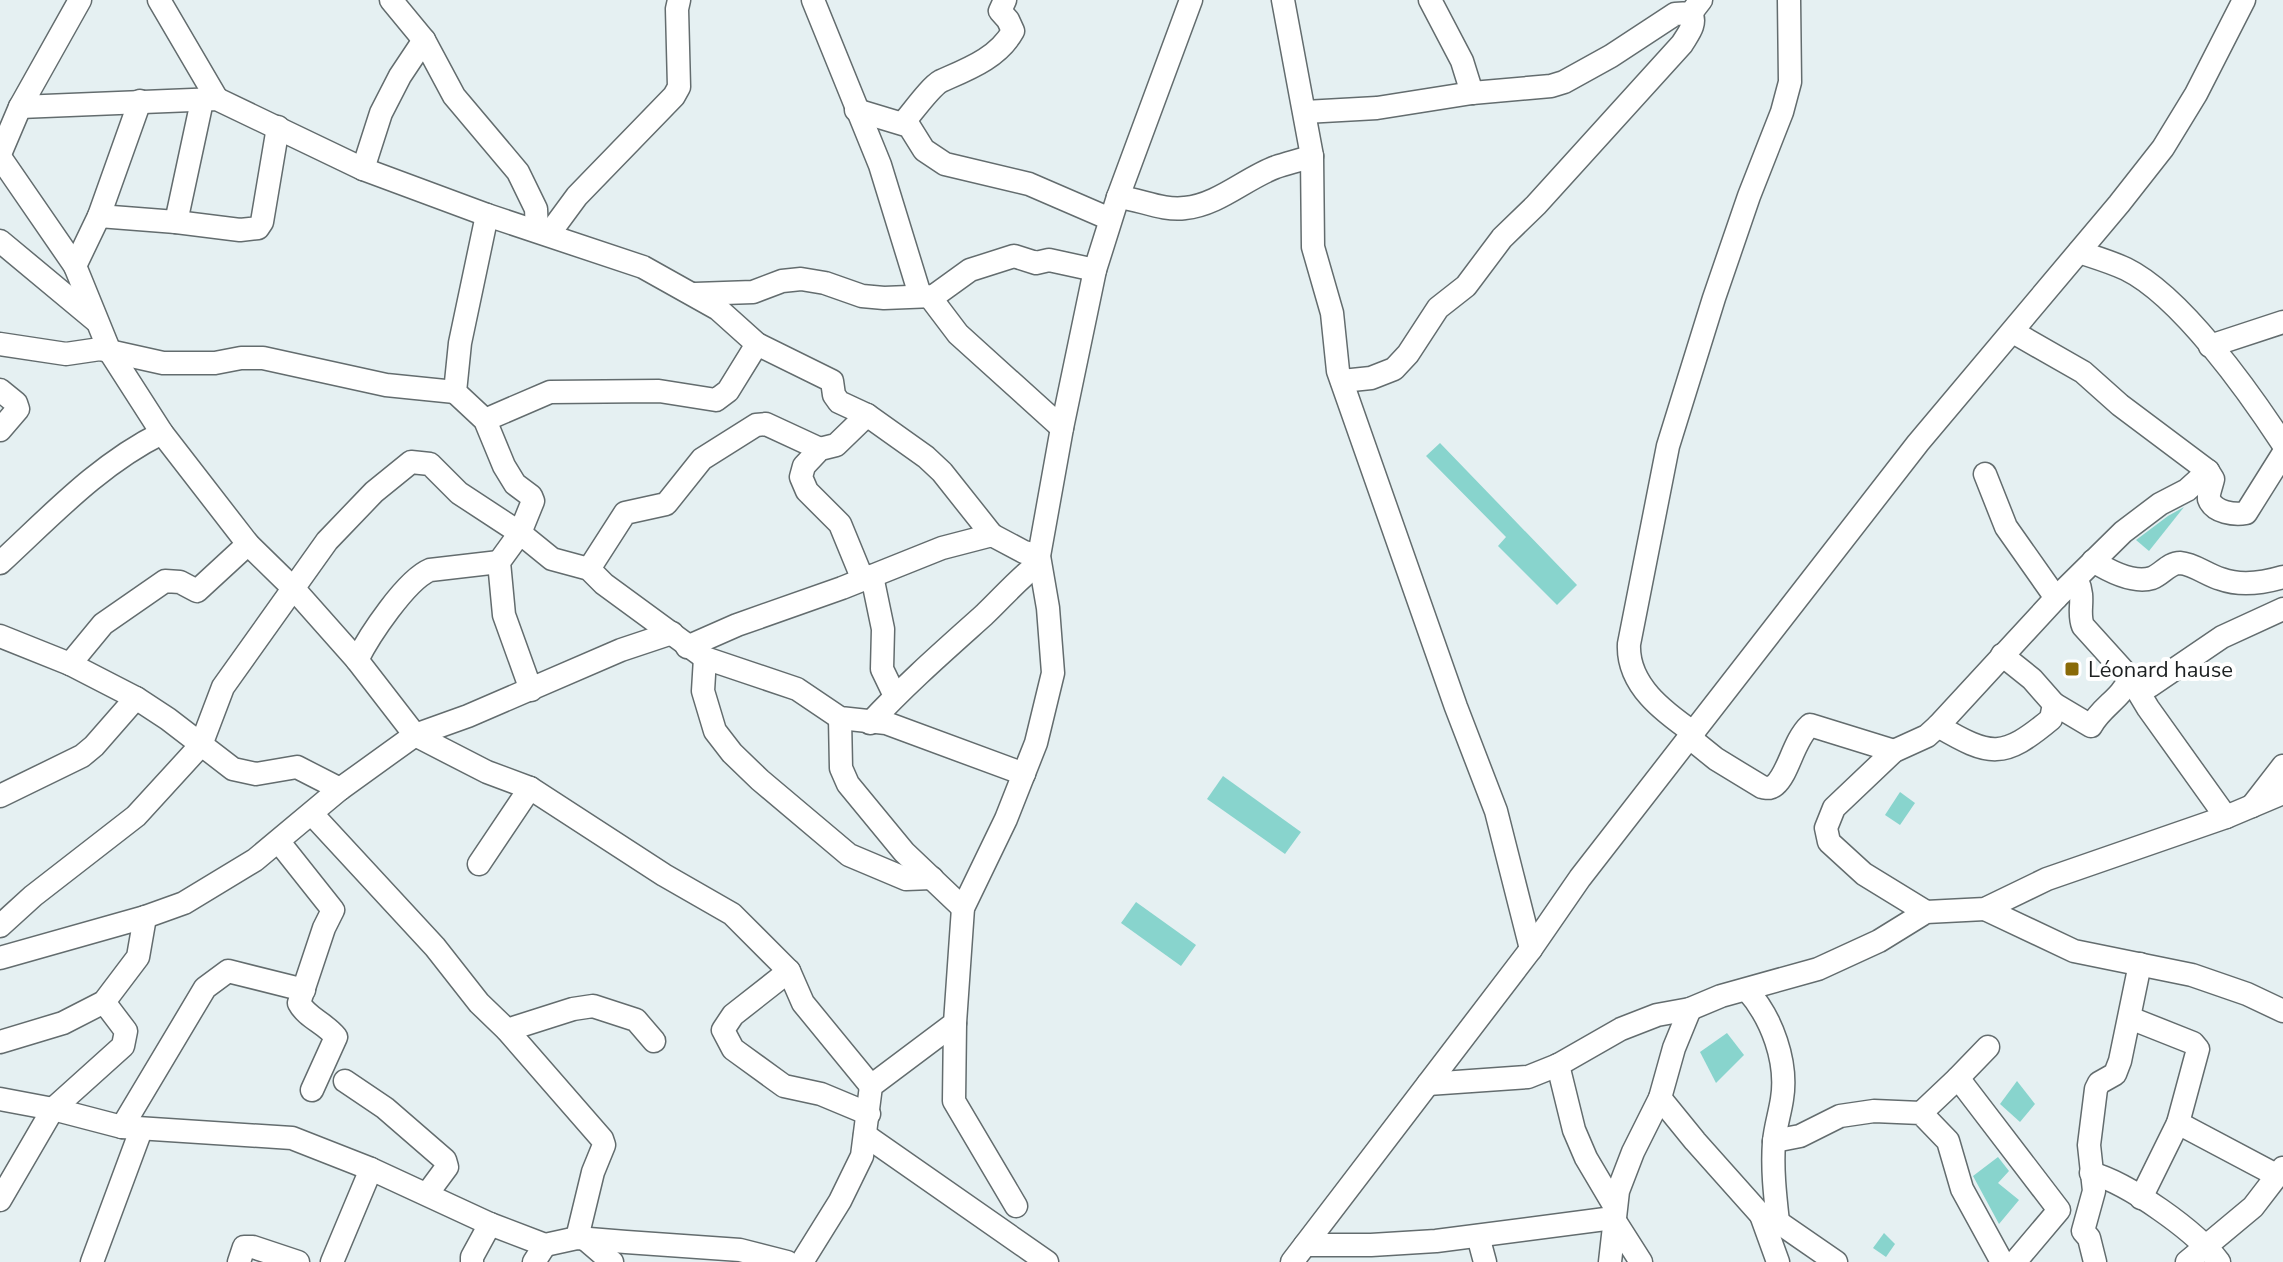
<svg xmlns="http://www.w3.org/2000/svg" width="2283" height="1262" font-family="'Nunito Sans',sans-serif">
	<rect width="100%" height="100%" fill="#e5f0f2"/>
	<g fill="#88d4cd">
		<path d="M1440,443L1577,585L1557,605L1498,546L1506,537L1426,456Z"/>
		<path d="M2184,507L2149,551L2136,540L2168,516Z"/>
		<path d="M1223,776L1301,832L1285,854L1207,799Z"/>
		<path d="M1900,792L1915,803L1900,825L1885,815Z"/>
		<path d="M1136,902L1196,945L1181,966L1121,923Z"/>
		<path d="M1727,1033L1744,1055L1716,1083L1700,1052Z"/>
		<path d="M2017,1081L2035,1104L2020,1122L2000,1104Z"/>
		<path d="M1998,1157L2009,1171L1998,1183L2019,1200L1999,1224L1973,1176Z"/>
		<path d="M1884,1233L1895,1244L1886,1257L1873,1248Z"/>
	</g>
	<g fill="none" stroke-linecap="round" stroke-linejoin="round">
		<g stroke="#636c6e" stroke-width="25">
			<g id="minor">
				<path d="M159,0L217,99"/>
				<path d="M391,0L424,40L454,96L518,172L536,209L537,231"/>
				<path d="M813,0L880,165L920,295"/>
				<path d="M1283,0L1312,156L1313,247L1332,313L1338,371L1456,707L1496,811L1531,949"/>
				<path d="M1430,0L1462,61L1472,93"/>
				<path d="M20,107L217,99L363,169L487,215L643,267L718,309L757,344L832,381L834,395L839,402L867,415L926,457L942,472L992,535"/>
				<path d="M856,110L909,126L924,150L945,164L1029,184L1110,219"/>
				<path d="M1305,112L1377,108L1472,93L1551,86L1564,82L1611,56L1675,14L1691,13L1701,0"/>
				<path d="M903,123C912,113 930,87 941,81C968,69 998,58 1013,31L1008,20L1000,11L1005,0"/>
				<path d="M0,154L20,107L80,0"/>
				<path d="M0,157L75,266L110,352L162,433L248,544L294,589L357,660L415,735L487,772L530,788L664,875L732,914L789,971L803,1003L871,1086"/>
				<path d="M363,169L381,113L400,76L424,40"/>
				<path d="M1118,197C1140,199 1162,211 1185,208C1218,205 1246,178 1276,167C1288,163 1301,160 1312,156"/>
				<path d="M487,215L460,343L455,392L485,420L504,466L515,484L531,496L533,501L520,533L499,562L504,615L531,690"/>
				<path d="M99,216L176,222L240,230L258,228L262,222L278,127"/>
				<path d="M176,222L202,101"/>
				<path d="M549,234L577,196L674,96L679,87L677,9L679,0"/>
				<path d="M0,241L95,320"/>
				<path d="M2079,252C2094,257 2111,262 2126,269C2181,296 2249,392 2283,444"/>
				<path d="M75,266L99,216L140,101"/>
				<path d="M695,294L753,292L782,281L801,279L825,283L862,296L884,298L934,296L970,270L1014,256L1036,263L1049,260L1095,270"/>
				<path d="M934,296L933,301L958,334L1062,428"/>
				<path d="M2013,332L2083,372L2120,405L2208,471L2213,479C2212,484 2208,494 2209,499C2214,513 2235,515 2246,513L2283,454"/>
				<path d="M0,344L66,354L100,349L163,363H215L241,358H263L386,385L455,392"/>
				<path d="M2210,346L2283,322"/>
				<path d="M1342,381L1371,378L1394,369L1408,354L1438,308L1466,286L1502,238L1536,205L1682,44C1688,34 1697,24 1691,13"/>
				<path d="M0,390L16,403L18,409L0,430"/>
				<path d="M485,420L550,392L659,391L716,400L728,391L757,344"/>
				<path d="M1985,474L2006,527L2056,598"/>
				<path d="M2093,561C2109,571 2133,584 2152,578C2162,574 2169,563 2180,563C2194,564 2207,575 2221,579C2240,586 2263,583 2283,577"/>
				<path d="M0,563C51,516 99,464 162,433"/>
				<path d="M589,569L625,513L666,504L702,459L756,425L766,424L820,449"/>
				<path d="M872,576L883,629L882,669L895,696"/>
				<path d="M863,580L840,524L807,491L801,477L804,466L820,449L836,445L867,415"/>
				<path d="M2077,580C2086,599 2077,611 2083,626L2130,678L2148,708L2226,817"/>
				<path d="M0,636L70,664L136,698L168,719L233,769L256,774L297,767L340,789"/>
				<path d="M687,647L737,625L842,588L942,548L992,535L1024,552L1039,556"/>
				<path d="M705,658L703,691L715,731L732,753L760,780L849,855L906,879L932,878"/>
				<path d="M357,660C369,636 406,580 430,570L499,562"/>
				<path d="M70,664L103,624L165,581L180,582L197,591L248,544"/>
				<path d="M2140,690L2150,686L2222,637L2283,609"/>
				<path d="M2054,704L2091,726C2102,706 2120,700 2130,678"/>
				<path d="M840,718L841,768L848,784L904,852L963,908"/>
				<path d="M870,723C906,684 945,650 984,615C1002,598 1019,578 1039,563"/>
				<path d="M1938,726C1991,757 2003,759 2051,719L2054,704L2032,679L2002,655"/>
				<path d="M1694,733C1664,712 1627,685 1629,644L1668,446L1714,298L1749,196L1782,112L1790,82L1789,0"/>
				<path d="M1690,738L1716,759L1762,787C1768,788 1770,789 1775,785C1789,773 1793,741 1810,725L1894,751"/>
				<path d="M0,796L82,756L94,746L136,698"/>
				<path d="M2252,806L2283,766"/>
				<path d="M312,814L435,947L479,1003L507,1030L602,1139L604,1145L593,1172L577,1238"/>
				<path d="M279,842L333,910L324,928L299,1003C307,1018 325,1023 336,1037L312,1090"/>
				<path d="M479,864L530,788"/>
				<path d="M1985,909L2074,951L2192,975L2247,994L2283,1011"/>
				<path d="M1926,912L1864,874L1829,842L1826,828L1834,808L1894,751L1927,736L1938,726L2056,598L2123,532L2160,504L2187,490L2208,471"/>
				<path d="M0,926L33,896L136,816L201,745L223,687L327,541L374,492L411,462L430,464L459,493L520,533L552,559L589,569L604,584L705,658L797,689L840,718L886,723L1024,774"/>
				<path d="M0,958L145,917L184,903L255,860L340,789L415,735L468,716L621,650L672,633"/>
				<path d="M789,971L733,1015L723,1030L733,1049L784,1086L821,1094L869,1114"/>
				<path d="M1747,990C1772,1018 1788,1062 1782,1099C1780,1113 1775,1128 1774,1142C1772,1169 1775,1195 1778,1222"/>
				<path d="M2130,1018L2193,1043L2198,1049L2178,1123L2141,1198"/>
				<path d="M955,1023L954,1101L1016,1206"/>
				<path d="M507,1030L573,1009L593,1006L636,1020L654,1041"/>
				<path d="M0,1042L63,1023L104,1002L138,957L145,917"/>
				<path d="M1558,1065L1574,1130L1586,1158L1615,1207"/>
				<path d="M1958,1078L1988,1047"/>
				<path d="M345,1081L385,1108L445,1160L447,1167L427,1194"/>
				<path d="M1428,1084L1528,1077L1558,1065L1621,1029L1657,1015L1690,1009L1721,996L1818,969L1879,941L1926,912L1985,909L2047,879L2226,817L2283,793"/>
				<path d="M1660,1098L1695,1141L1761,1215L1778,1222L1836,1262"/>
				<path d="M0,1099L53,1109L122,1127L292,1138L371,1169L490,1224L545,1245L577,1238L626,1242L740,1250L787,1262"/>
				<path d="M1921,1113L1958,1078L2059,1210L2015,1262"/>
				<path d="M2178,1123L2278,1176"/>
				<path d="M122,1127L205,988L228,971L304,990"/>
				<path d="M865,1135L1047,1262"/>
				<path d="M1774,1141L1800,1136L1840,1116L1874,1111L1921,1113L1948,1141L1962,1189L2002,1262"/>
				<path d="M2091,1173C2128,1183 2196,1231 2219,1262"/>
				<path d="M0,1200L53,1109L123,1046L126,1031L104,1002"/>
				<path d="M1761,1215L1778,1262"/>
				<path d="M1478,1236L1485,1262"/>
				<path d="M585,1239L612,1262"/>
				<path d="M1305,1245H1371L1436,1241L1613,1218L1641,1262"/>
				<path d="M92,1262L141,1130"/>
				<path d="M239,1262L244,1247H253L298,1262"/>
				<path d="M332,1262L371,1169"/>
				<path d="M472,1262V1257L490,1224"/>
				<path d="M534,1262L545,1245"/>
				<path d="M802,1262L840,1201L862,1156L871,1086L955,1023L963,908L1006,819L1036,743L1053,673L1048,608L1039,556L1062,428L1095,270L1118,197L1191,0"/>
				<path d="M1292,1262L1531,949L1580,878L1918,443L2119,204L2163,148L2196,94L2244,0"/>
				<path d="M1610,1262L1618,1191L1633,1152L1660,1098L1674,1048L1690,1009"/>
				<path d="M2095,1262L2089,1238L2083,1231L2094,1191L2089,1145L2096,1089L2099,1083L2115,1074L2120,1061L2140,964"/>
				<path d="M2187,1262L2253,1207L2283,1168"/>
			</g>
		</g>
		<use href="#minor" stroke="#fff" stroke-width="22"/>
	</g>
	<rect fill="#896a08" stroke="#fff" stroke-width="3" x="2064" y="661" width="16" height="16" rx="4"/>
	<g text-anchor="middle" stroke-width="8" stroke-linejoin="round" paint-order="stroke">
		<g font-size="22" fill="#1d2122" stroke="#fff" text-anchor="start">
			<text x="2088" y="677">Léonard hause</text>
		</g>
	</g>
</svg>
